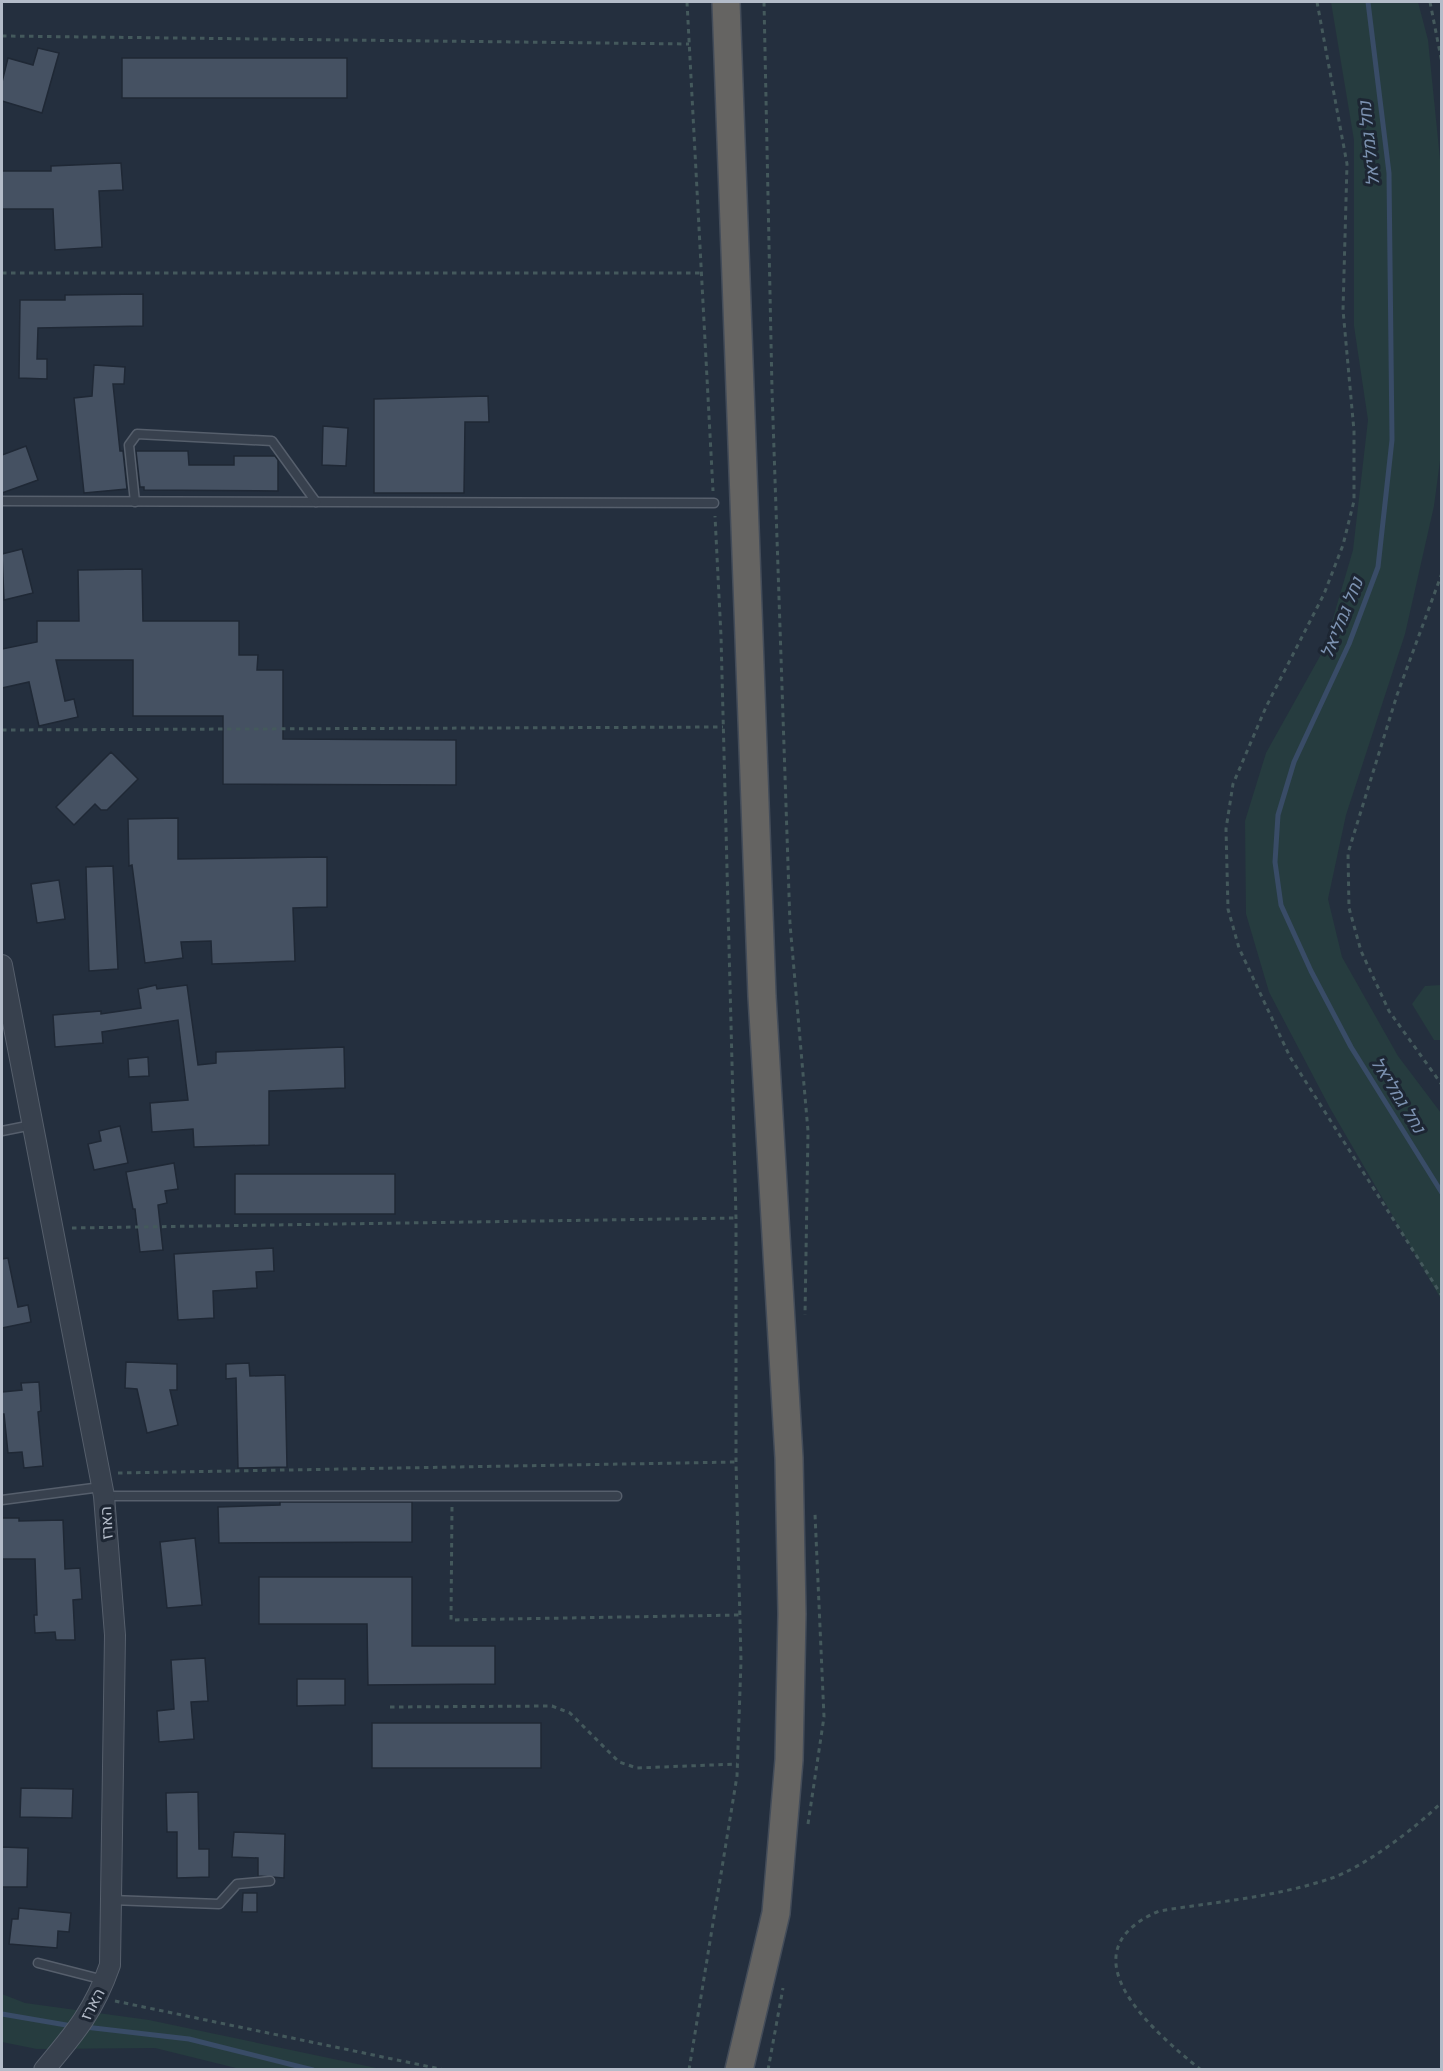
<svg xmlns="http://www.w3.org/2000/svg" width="1443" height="2071" font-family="Quicksand,Heebo,sans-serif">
	<rect width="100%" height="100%" fill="#242f3e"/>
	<g fill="#263c3f">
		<path d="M1331,2H1418L1428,40L1441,169V453L1434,506L1405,634L1346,815L1328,899L1342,957L1398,1056L1441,1113V1299L1330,1108L1269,992L1246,914L1245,821L1266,753L1324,649L1353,550L1368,420L1354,326V140Z"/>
		<path d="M1441,985V1040H1434L1412,1004L1425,986Z"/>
		<path d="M2,1994L25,2003L149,2020L381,2069H240L155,2048L37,2049L2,2042Z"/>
	</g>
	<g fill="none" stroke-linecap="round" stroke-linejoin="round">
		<g stroke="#394c67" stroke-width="5">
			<path d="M1368,2L1389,173L1392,440L1378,567L1349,644L1294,762L1278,815L1275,862L1281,905L1311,971L1351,1047L1442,1193"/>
			<path d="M2,2014L72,2026"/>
			<path d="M85,2027L189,2039L313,2070"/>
		</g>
	</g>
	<g fill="#455162" stroke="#1f2835" stroke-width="1.5">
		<path d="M38,48L59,53L42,113L2,101V82L8,58L33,65Z"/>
		<rect x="122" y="58" width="225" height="40"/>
		<path d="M121,163L123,190L99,191L102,247L55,250L53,209H2V171H51V166Z"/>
		<path d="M143,294V326L38,328L37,359H47V379L19,378L20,300H65V295Z"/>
		<path d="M94,365L125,367L124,384H113L120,451H123L127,489L84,493L74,398L92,396Z"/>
		<path d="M488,396L489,422H465L464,493H374V399Z"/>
		<path d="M323,426L348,428L346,466L322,465Z"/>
		<path d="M26,446L38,480L2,493V455Z"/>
		<path d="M136,451H188L189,465H234V456H275L278,460V491L144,490V487H140Z"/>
		<path d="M22,549L33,593L4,600L2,554Z"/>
		<path d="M142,569L143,621H239V655H258L257,670H283V739L456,740V785L223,784V716H133V660H56L65,701L74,699L78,717L39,726L29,682L2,688V649L37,642V621H79L78,570Z"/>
		<path d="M111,752L138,779L107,810H101L95,804L74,825L56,807Z"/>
		<path d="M178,818V859L327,857V907L293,908L295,961L212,964L211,941L181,942L183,958L145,963L132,865L129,866L128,819Z"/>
		<path d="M113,866L118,969L89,971L86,867Z"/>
		<path d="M59,880L65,919L37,923L31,884Z"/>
		<path d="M156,985L157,989L187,985L198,1065L216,1063V1052L344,1047L345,1088L269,1091V1145L194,1147L193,1129L152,1132L150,1103L188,1100L178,1020L102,1032L103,1043L55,1047L53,1015L101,1011V1014L141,1008L138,989Z"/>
		<path d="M148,1057L149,1076L129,1077L128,1059Z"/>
		<path d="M120,1126L128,1163L94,1170L88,1144L101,1141L99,1131Z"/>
		<path d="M174,1163L178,1189L165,1191L167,1203L158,1205L163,1250L140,1252L135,1209H133L126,1172Z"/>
		<rect x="235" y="1174" width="160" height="40"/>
		<path d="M273,1248L274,1271L256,1272L257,1288L213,1291L214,1318L178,1320L174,1254Z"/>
		<path d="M8,1258L18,1307L28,1305L31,1322L2,1328V1259Z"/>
		<path d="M126,1362L177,1364V1390H170L178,1425L147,1433L137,1389L125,1388Z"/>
		<path d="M249,1363L250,1376L285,1375L287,1467L238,1468L236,1378L226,1379V1364Z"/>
		<path d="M39,1382L41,1411L38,1412L43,1466L24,1468L22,1452L8,1453L4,1414H2V1392L22,1390L21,1383Z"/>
		<path d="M280,1502H412V1542L219,1543L218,1507L280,1505Z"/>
		<path d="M2,1518H19V1521L63,1520L65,1569L80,1568L82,1599L73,1600L75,1640H56L55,1632L35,1633L34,1615H37L35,1559H2Z"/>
		<path d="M195,1538L202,1605L167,1608L160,1542Z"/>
		<path d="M259,1577H412V1646H495V1684L368,1685L367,1624H259Z"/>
		<path d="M205,1658L208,1701L191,1702L194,1739L159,1742L157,1711L174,1709L171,1660Z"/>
		<path d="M297,1679H345V1705L297,1706Z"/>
		<rect x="372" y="1723" width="169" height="45"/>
		<path d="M21,1788L73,1789L72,1818L20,1817Z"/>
		<path d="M198,1792L199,1849H209V1877L177,1878V1832H167L166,1793Z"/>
		<path d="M234,1832L285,1834L284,1878L258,1876V1858L232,1857Z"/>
		<path d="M2,1847L28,1848L27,1887H2Z"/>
		<path d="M243,1893H257V1912H242Z"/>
		<path d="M19,1908L71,1913L69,1932L58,1931L57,1948L9,1944L12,1919H18Z"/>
	</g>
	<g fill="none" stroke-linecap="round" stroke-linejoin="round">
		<g stroke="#565f6c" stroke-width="11">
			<g id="service">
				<path d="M2,501L714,503"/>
				<path d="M135,502L129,445L137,434L272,441L316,502"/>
				<path d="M2,1131L32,1125"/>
				<path d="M104,1496H617"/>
				<path d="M2,1500L101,1487"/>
				<path d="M111,1900L219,1904L237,1884L270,1881"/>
				<path d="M38,1963L104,1980"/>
			</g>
		</g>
		<g stroke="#565f6c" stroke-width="22">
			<path id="tertiary" d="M2,965L104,1496L115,1635L110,1965C94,2011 75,2033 44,2070"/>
		</g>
		<g stroke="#434c59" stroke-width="30">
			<path id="trunk" d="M726,2L762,996L789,1458L792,1614L789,1760L776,1913L739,2070"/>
		</g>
		<g stroke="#44595c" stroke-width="3" stroke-dasharray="4.5 4.5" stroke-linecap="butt">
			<path d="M687,2L713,491"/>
			<path d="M764,2L772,390L790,924L808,1131L805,1315"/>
			<path d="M1317,2L1347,164L1343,310L1354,431V501L1343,545L1324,594L1266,707L1233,784L1226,829L1228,909L1239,948L1290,1057L1442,1296"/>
			<path d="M1430,2L1442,63"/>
			<path d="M2,36L689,44"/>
			<path d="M2,273H701"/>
			<path d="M1442,573L1397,695L1348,853L1349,908L1361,951L1389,1011L1442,1085"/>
			<path d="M2,730L723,727"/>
			<path d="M72,1228L736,1218"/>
			<path d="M118,1473L736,1462"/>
			<path d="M452,1507L451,1620L739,1615"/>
			<path d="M390,1707L552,1706L570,1713L619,1762L637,1768L737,1764"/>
			<path d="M808,1824L824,1717L815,1514"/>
			<path d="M115,2001L445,2070"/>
			<path d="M689,2070L737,1776L741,1661L736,1462V1218L721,636L715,516"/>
			<path d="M768,2070L783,1988"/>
			<path d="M1201,2070C1154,2032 1061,1953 1159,1911C1215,1902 1275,1897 1329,1879C1363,1868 1416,1828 1442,1802"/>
		</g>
		<use href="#service" stroke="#38414e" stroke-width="8"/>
		<use href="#tertiary" stroke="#38414e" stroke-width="20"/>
		<use href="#trunk" stroke="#656462" stroke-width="27"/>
	</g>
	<g text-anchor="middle" stroke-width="6" stroke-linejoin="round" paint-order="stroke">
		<g font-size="16" fill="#b4bcc9" stroke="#1d2633">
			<text transform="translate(106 1523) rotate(-93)" y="6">הארז</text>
			<text transform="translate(92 2004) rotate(-62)" y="6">הארז</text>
		</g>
		<g font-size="18" font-style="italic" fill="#7c92b1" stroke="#1d2633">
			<text transform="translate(1369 144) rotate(-96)" y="6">נחל גמליאל</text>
			<text transform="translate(1342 618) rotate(-68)" y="6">נחל גמליאל</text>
			<text transform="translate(1398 1095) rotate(58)" y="6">נחל גמליאל</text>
		</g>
	</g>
	<rect width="1443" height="2071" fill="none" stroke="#b4bcc9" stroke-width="6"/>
</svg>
